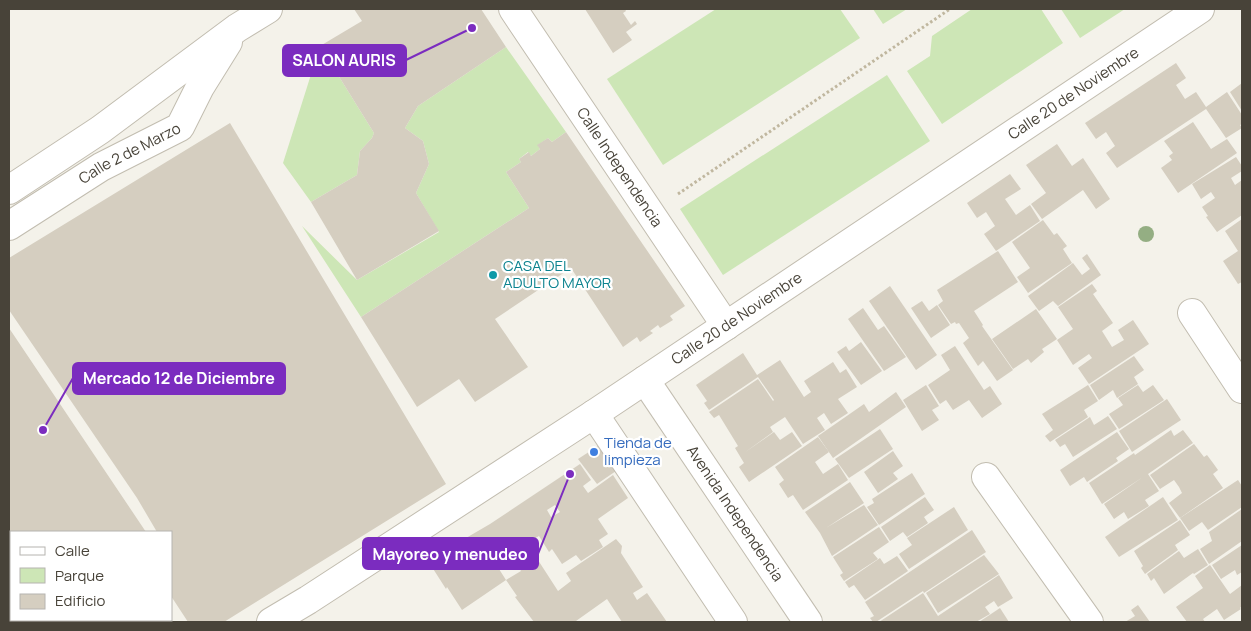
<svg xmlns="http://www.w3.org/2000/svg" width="1251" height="631" font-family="Manrope,sans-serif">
	<rect width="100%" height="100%" fill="#f4f2ea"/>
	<g fill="#cde6b6">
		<path d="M716,9H840L860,38L663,165L607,79Z"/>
		<path d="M873,9H907L883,24Z"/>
		<path d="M972,9H1041L1063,43L942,124L907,71L930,56L932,36Z"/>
		<path d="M1061,9H1125L1080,38Z"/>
		<path d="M320,46L374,133L372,138L360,151L357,175L311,202L283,163Z"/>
		<path d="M506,47L566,132L552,142L548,138L538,145L540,149L531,156L528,152L519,159L521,162L506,172L529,208L361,317L302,226L357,280L439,232L416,193L429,164L423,141L405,128L418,106Z"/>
		<path d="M887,75L930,141L723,275L680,209Z"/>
	</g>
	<g fill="#d5cec0" fill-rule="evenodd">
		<path d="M354,9H481L506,47L418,106L405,128L423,141L429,164L416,193L439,231L357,280L311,202L357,175L360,151L372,138L374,133L320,46L362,21Z"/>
		<path d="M585,9H625L626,11L623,13L631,25L635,21L637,24L626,32L632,40L613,53Z"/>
		<path d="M1176,63L1186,78L1176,85L1185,99L1196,92L1206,107L1227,92L1242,115V124L1240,125L1242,128L1226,138L1206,109L1117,168L1106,153L1115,146L1106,132L1096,139L1085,123Z"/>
		<path d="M1242,83V111L1230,92Z"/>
		<path d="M1193,122L1211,149L1227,139L1237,153L1178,193L1161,168L1172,160L1169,156L1173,153L1164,141Z"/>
		<path d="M230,123L446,484L224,622H188L171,596V532H157L137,498L9,310V258Z"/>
		<path d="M566,132L685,306L670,316L673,320L660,328L658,325L650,331L653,333L640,342L637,337L623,347L571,268L495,319L528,367L475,402L459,379L417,407L361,317L529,208L506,172L521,162L519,159L529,152L531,156L540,149L537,145L548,138L552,142Z"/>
		<path d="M1057,144L1072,166L1083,158L1110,199L1096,209L1083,190L1042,219L1031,204L1046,193L1026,165Z"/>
		<path d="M1236,157L1242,166V171L1231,178L1235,185L1242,180V215L1217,232L1206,217L1208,216L1202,207L1215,198L1211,192L1201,199L1192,184Z"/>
		<path d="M1010,174L1021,189L1005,199L1016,215L1030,205L1040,221L996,251L984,234L995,226L986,212L977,218L967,203Z"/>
		<path d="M1242,219V282L1238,284L1223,261L1238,251L1225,231Z"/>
		<path d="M1043,220L1054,235L1057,233L1067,246L1063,249L1072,263L1028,293L1017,277L1030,268L1012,242Z"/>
		<path d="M998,251L1018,282L974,311L983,325L982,326L1013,370L997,381L983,361L978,366L963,343L969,338L959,323L956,324L955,322L951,324L938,305L943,301L937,290Z"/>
		<path d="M1087,254L1101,275L1058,306L1053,301L1039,311L1028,296L1073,263L1082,275L1090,269L1082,258Z"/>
		<path d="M1092,284L1097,291L1093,294L1113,323L1102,331L1112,347L1124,340L1118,330L1133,320L1149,344L1089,384L1078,368L1092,358L1089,354L1073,365L1057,340L1073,329L1058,307Z"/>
		<path d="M890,286L937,355L916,370L869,301Z"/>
		<path d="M922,301L929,311L937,305L950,325L931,338L911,308Z"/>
		<path d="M863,308L878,330L884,326L906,357L884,371L848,319Z"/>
		<path d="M1036,309L1057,339L1042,349L1044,352L1031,363L1028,359L1013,369L992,339Z"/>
		<path d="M9,328L146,532H11V592L9,588Z"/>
		<path d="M861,342L882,371L861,385L837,352L846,346L849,351Z"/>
		<path d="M955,346L984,390L990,386L1002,404L982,418L969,400L953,410L946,400L940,404L928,385L950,370L941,355Z"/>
		<path d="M743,353L757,375L780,360L804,397L811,392L804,381L833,362L840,373L846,369L857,387L838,399L848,413L831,424L824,413L817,418L825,430L803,444L785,417L770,427L773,432L744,453L774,432L780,440L792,432L802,446L749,482L739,467L744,463L735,448L738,446L719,415L714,418L709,412L758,379L773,401L774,400L758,377L709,410L704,403L707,401L696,385Z"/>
		<path d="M1134,356L1144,370L1134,377L1138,384L1117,398L1113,390L1099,400L1090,385Z"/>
		<path d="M926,385L939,406L932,410L939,420L922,431L903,400Z"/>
		<path d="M1088,385L1098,401L1084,410L1088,417L1050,442L1045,436L1053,430L1042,414Z"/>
		<path d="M1138,385L1143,392L1153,385L1164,400L1119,429L1109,414L1123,405L1118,398Z"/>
		<path d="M896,392L906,407L833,458L818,436L864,404L869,412Z"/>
		<path d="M1167,399L1181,420L1132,452L1119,431Z"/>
		<path d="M1108,416L1117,429L1073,457L1065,444L1060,447L1055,440L1090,417L1094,425Z"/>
		<path d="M880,429L893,449L849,478L835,459Z"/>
		<path d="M1171,430L1174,436L1183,430L1193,443L1148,474L1159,491L1145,500L1149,506L1128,519L1124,512L1114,519L1104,504L1143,477L1102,504L1089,483L1134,453L1135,455Z"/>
		<path d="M1117,432L1129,449L1116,458L1118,461L1087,482L1084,477L1070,486L1060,470Z"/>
		<path d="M818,437L829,452L815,462L823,474L838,464L848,480L803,510L793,495L788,498L779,484L784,480L775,467Z"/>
		<path d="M1194,444L1204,457L1207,455L1213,463L1218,470L1213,474L1223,488L1180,518L1169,503L1182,493L1179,487L1174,480L1160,489L1150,475Z"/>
		<path d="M598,446L616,471L597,484L578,459Z"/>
		<path d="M893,451L903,466L893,473L898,479L878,493L864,472Z"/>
		<path d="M580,464L591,480L583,486L588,493L613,475L628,498L598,519L608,534L599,540L603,547L581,561L576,555L562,564L552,549L549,552L539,536L527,543L558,591L571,581L566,573L616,539L622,546L621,553L643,587L633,593L637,600L647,593L667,622H622L607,599L576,621L577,622H534L515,597L517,596L506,580L462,610L447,587L446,589L430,564L444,555L442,552L490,524ZM555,505L560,512L551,517L547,510ZM506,548L521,571L506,580L492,558Z"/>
		<path d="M912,473L925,494L879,525L867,507L874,503L872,499Z"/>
		<path d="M1238,480L1242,486V507L1208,530L1202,522L1189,531L1180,518Z"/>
		<path d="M850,482L864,503L826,528L864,505L878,525L832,556L820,533L805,512Z"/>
		<path d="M925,497L934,510L924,517L928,523L907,537L903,532L890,541L881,527Z"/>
		<path d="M1163,497L1178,520L1119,557L1105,537Z"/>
		<path d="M954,507L968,530L909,569L899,554L912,545L907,538Z"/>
		<path d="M1242,509V541L1209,564L1200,549L1212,541L1209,532Z"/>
		<path d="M1180,520L1190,535L1175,545L1178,550L1145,574L1141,568L1143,566L1134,551Z"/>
		<path d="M879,527L889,542L873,553L878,559L844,581L840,575L843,573L833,557Z"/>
		<path d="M972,530L986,552L924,593L923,591L876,622H873L870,618L874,616L865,602Z"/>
		<path d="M1242,545V572L1237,575L1235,570L1221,579L1212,565Z"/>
		<path d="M1198,549L1208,565L1194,574L1193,573L1164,594L1154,578L1151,581L1147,574L1179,551L1184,558Z"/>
		<path d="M984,555L999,574L938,613L926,593Z"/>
		<path d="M897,556L908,571L865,600L854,585L849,588L845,582L880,558L884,564Z"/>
		<path d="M1210,565L1230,594L1242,585V606L1240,608L1241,609L1224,620L1217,609L1203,619L1205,622H1187L1176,607L1203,588L1195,576Z"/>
		<path d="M999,575L1013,598L998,607L994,601L985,607L990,614L976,622H965L964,621L961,622H879L923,593L938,616Z"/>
		<path d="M1138,605L1150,622H1125L1135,616L1131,610Z"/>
		<path d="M1000,608L1009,622H979Z"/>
		<path d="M30,620H53L49,622H32Z"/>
	</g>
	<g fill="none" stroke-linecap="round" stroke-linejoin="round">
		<g stroke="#c2bdb0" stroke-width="30">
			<g id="street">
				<path id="s1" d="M513,9L726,326"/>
				<path d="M9,190L100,130L237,28L268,9"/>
				<path id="s2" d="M9,226L101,167L180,127L200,87L228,42"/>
				<path d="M1192,313L1242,389"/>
				<path id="s3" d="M645,380L808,622"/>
				<path d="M594,414L733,622"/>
				<path d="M986,477L1089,622"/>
				<path id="s4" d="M271,622L308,600L594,414L1200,9"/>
			</g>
		</g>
		<path stroke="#c0b79f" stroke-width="3" stroke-dasharray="2.5 2.5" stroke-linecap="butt" d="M678,194L950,9"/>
		<use href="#street" stroke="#fff" stroke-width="28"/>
	</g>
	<circle fill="#94ae83" cx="1146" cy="234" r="8"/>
	<circle fill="#0f9aa8" stroke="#fff" stroke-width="2" cx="493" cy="275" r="5"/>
	<circle fill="#3f7fe0" stroke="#fff" stroke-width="2" cx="594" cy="452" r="5"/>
	<g text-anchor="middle" stroke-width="4.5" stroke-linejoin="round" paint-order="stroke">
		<g font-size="15" fill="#484339" stroke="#fff">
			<text dy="5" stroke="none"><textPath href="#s4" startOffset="961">Calle 20 de Noviembre</textPath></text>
			<text dy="5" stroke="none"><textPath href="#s2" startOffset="141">Calle 2 de Marzo</textPath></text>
			<text dy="5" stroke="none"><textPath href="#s1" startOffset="191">Calle Independencia</textPath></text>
			<text dy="5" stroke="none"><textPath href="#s4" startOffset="556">Calle 20 de Noviembre</textPath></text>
			<text dy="5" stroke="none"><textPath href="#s3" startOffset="161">Avenida Independencia</textPath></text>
		</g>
		<g font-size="15" fill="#0d838f" stroke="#fff" text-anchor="start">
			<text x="503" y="271">CASA DEL<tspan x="503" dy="17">ADULTO MAYOR</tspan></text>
		</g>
		<g font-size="15" fill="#366cbe" stroke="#fff" text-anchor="start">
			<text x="604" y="448">Tienda de<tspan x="604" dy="17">limpieza</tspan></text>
		</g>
	</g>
	<path fill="none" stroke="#7b2cbf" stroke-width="2" d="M472 28L406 60M43 430L73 378M570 474L538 554"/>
	<g fill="#7b2cbf" stroke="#fff" stroke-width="2">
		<circle cx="472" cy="28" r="5"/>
		<circle cx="43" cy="430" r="5"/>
		<circle cx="570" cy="474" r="5"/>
	</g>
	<g fill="#7b2cbf" stroke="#7b2cbf" stroke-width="2">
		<rect x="283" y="45" width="123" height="31" rx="5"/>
		<rect x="73" y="363" width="212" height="31" rx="5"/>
		<rect x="363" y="538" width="175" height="31" rx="5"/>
	</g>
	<g font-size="16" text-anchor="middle" font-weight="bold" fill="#fff">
		<text x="344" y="66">SALON AURIS</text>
		<text x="179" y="384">Mercado 12 de Diciembre</text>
		<text x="450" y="560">Mayoreo y menudeo</text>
	</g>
	<rect width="1251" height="631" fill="none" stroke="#484339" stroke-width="20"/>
	<rect x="10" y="531" width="162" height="90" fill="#ffffff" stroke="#b6b4b0"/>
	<rect x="20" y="547" width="25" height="8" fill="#ffffff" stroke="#b6b4b0"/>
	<text x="55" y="556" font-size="15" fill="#484339">Calle</text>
	<rect x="20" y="568" width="25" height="15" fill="#cde6b6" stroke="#b6b4b0"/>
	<text x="55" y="581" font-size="15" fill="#484339">Parque</text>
	<rect x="20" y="594" width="25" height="15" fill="#d5cec0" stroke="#b6b4b0"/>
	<text x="55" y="606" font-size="15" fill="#484339">Edificio</text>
</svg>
